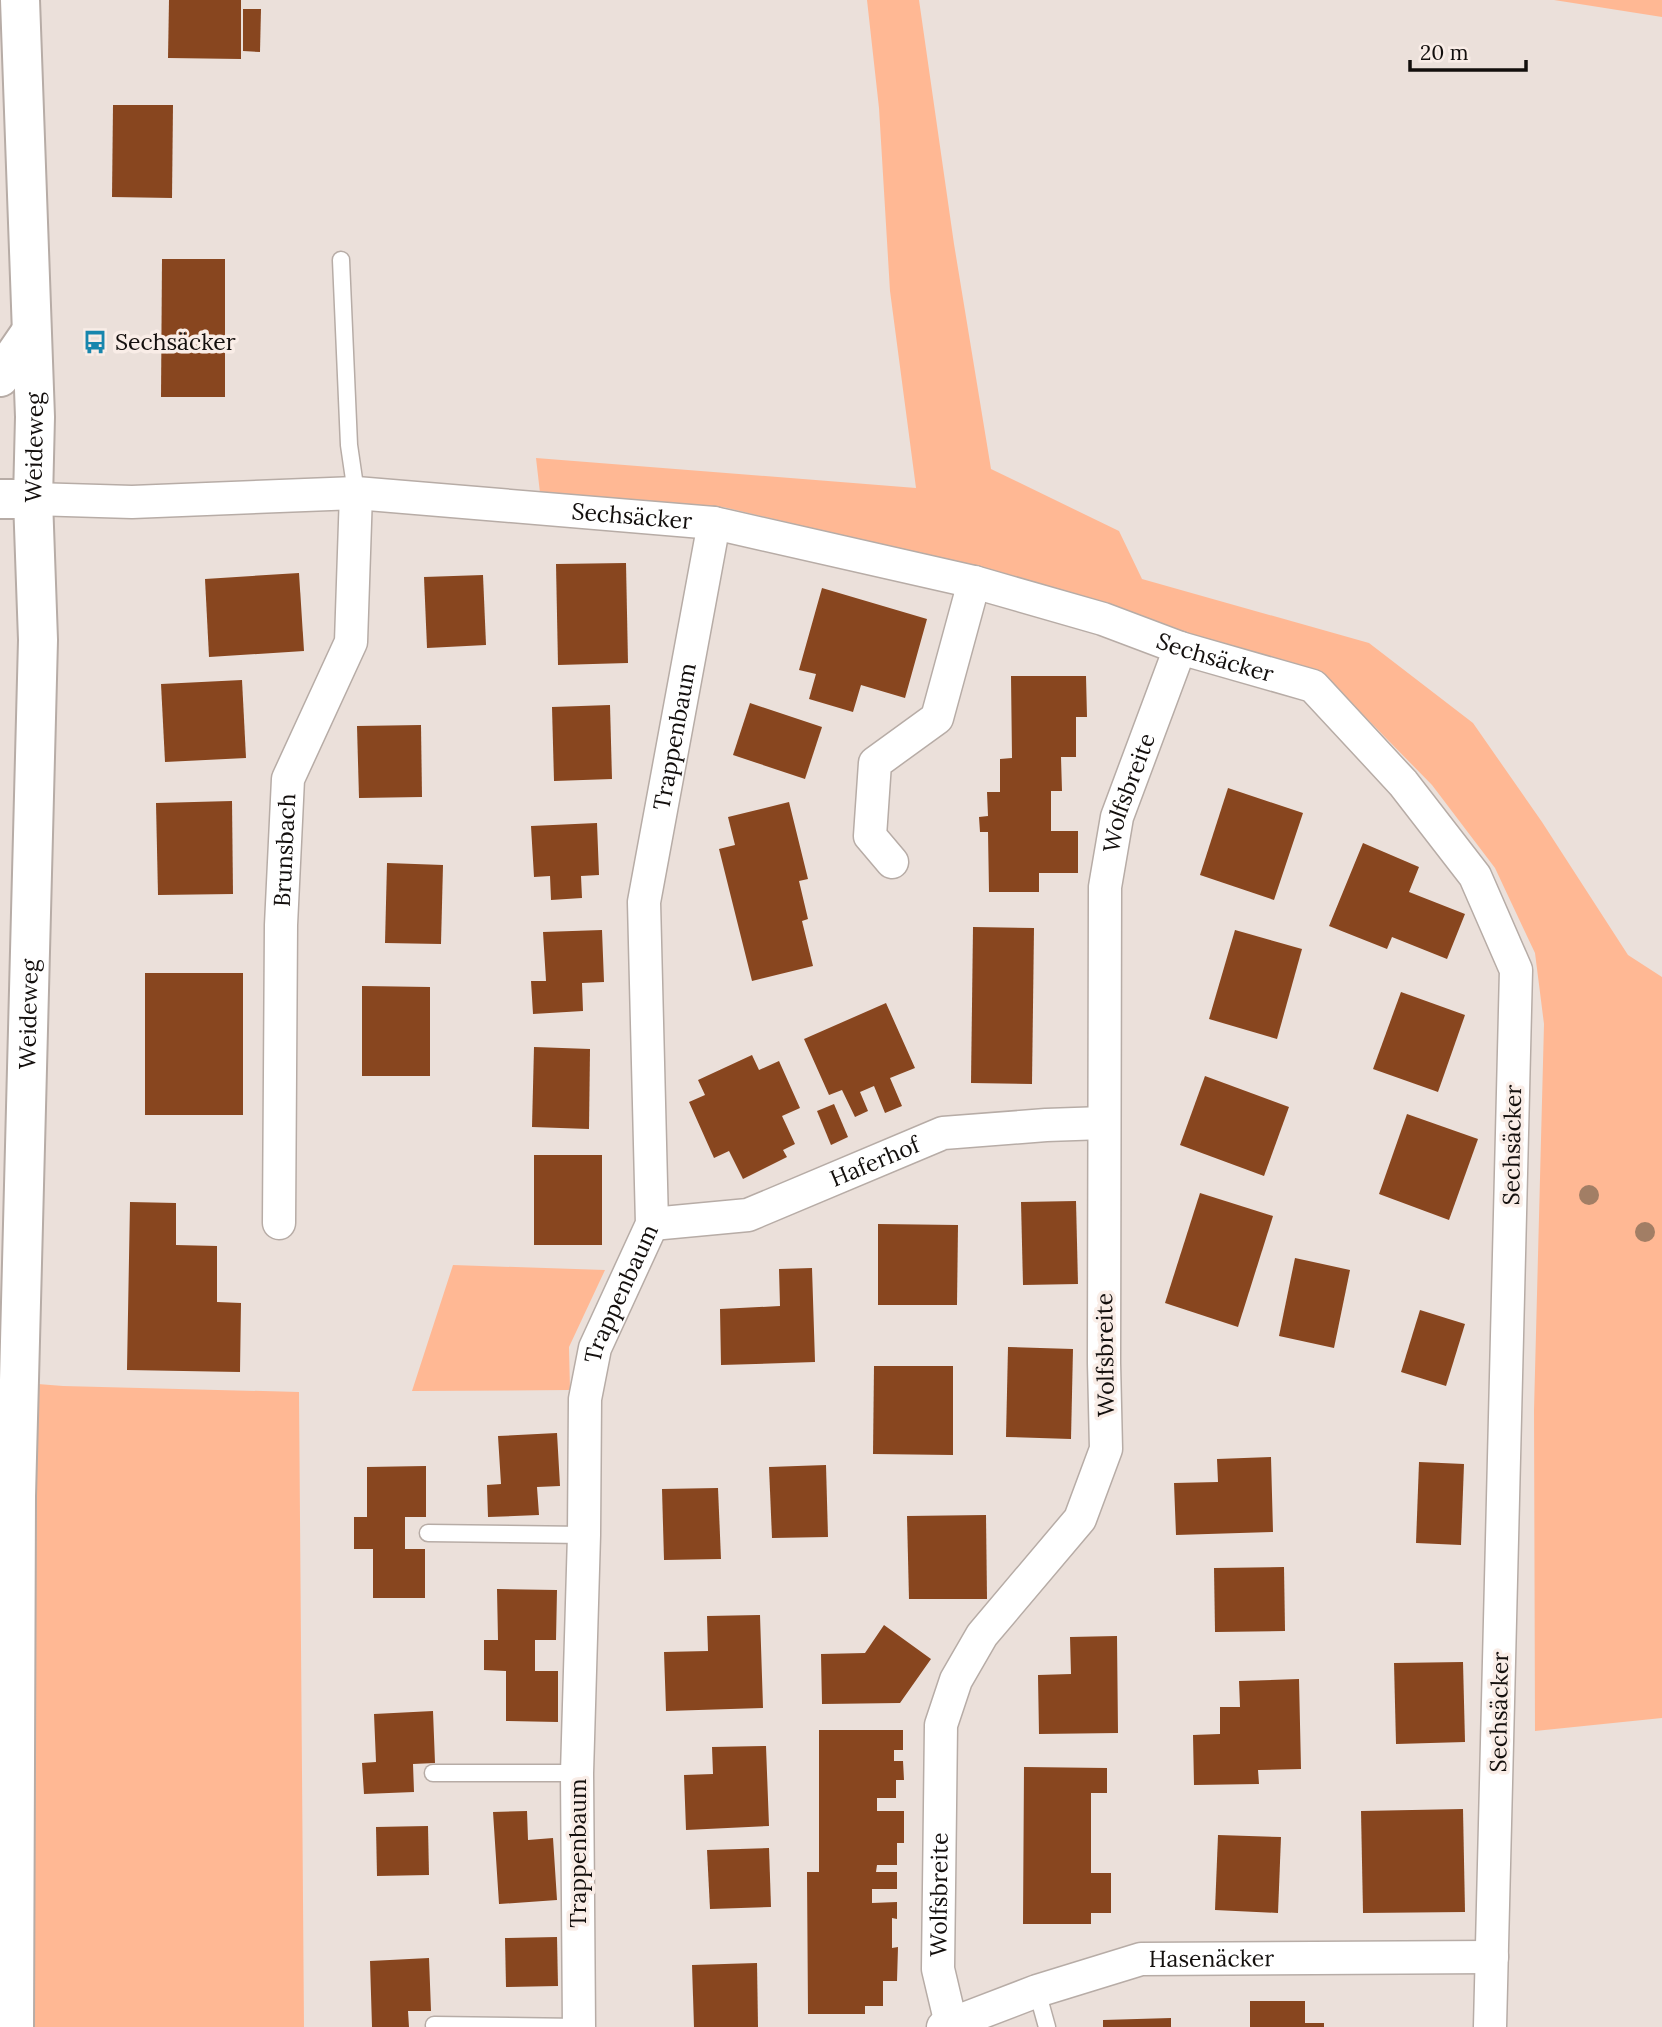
<svg xmlns="http://www.w3.org/2000/svg" width="1662" height="2027" font-family="Lora,serif">
	<rect width="100%" height="100%" fill="#ebe0da"/>
	<g fill="#ffb894">
		<path d="M867,0H919L954,244L991,469L1119,531L1142,579L1369,643L1473,723L1542,822L1628,955L1662,977V1718L1535,1731L1534,1410L1544,1024L1535,953L1495,868L1432,785L1331,682L994,571L723,507L540,493L536,458L916,488L890,291L879,108Z"/>
		<path d="M1554,0H1662V17Z"/>
		<path d="M453,1265L605,1270L569,1347L570,1390L412,1391Z"/>
		<path d="M0,1381L63,1386L299,1392L304,2027H0Z"/>
	</g>
	<g fill="#88461f">
		<path d="M169,0H241V59L168,58Z"/>
		<path d="M243,9H261L260,52L243,51Z"/>
		<path d="M113,105H173L172,198L112,197Z"/>
		<path d="M162,259H225V397H161Z"/>
		<path d="M626,563L628,663L558,665L556,564Z"/>
		<path d="M299,573L304,651L209,657L205,579Z"/>
		<path d="M483,575L486,645L427,648L424,577Z"/>
		<path d="M822,588L927,619L905,698L861,685L853,712L809,699L816,674L799,670Z"/>
		<path d="M1011,676H1086L1087,717H1076V757H1061L1062,791H1051V831H1078V873H1039V892H989L988,832H980L979,817L988,816L987,792H1000V759L1012,758Z"/>
		<path d="M242,680L246,758L165,762L161,684Z"/>
		<path d="M750,703L822,727L805,779L733,755Z"/>
		<path d="M610,705L612,779L554,781L552,707Z"/>
		<path d="M421,725L422,797L359,798L357,726Z"/>
		<path d="M1228,788L1303,813L1274,900L1200,875Z"/>
		<path d="M232,801L233,894L158,895L156,803Z"/>
		<path d="M789,802L808,879L799,881L808,919L802,921L813,966L752,981L719,849L735,845L728,817Z"/>
		<path d="M597,823L599,875L581,876L582,898L551,900L550,876L534,877L531,826Z"/>
		<path d="M1363,843L1419,867L1409,892L1465,914L1447,959L1392,937L1387,949L1329,926Z"/>
		<path d="M387,863L443,865L441,944L385,943Z"/>
		<path d="M973,927L1034,928L1032,1084L971,1083Z"/>
		<path d="M602,930L604,982L582,983L583,1011L533,1014L531,981H546L543,932Z"/>
		<path d="M1235,930L1302,949L1277,1039L1209,1019Z"/>
		<rect x="145" y="973" width="98" height="142"/>
		<path d="M362,986L430,987V1076H362Z"/>
		<path d="M1401,992L1465,1015L1438,1092L1373,1069Z"/>
		<path d="M886,1003L915,1068L890,1078L902,1106L885,1113L874,1086L860,1092L868,1111L855,1117L842,1090L829,1095L804,1039Z"/>
		<path d="M534,1047L590,1049L589,1129L532,1127Z"/>
		<path d="M752,1055L759,1070L779,1061L800,1108L782,1116L795,1144L783,1150L787,1157L743,1179L729,1151L714,1158L689,1102L705,1095L698,1080Z"/>
		<path d="M1205,1076L1289,1107L1264,1176L1180,1145Z"/>
		<path d="M834,1104L848,1137L831,1145L817,1111Z"/>
		<path d="M1407,1114L1478,1139L1449,1220L1379,1194Z"/>
		<rect x="534" y="1155" width="68" height="90"/>
		<path d="M1200,1193L1273,1216L1238,1327L1165,1303Z"/>
		<path d="M1076,1201L1078,1284L1023,1285L1021,1202Z"/>
		<path d="M130,1202L176,1203V1245L217,1246V1302L241,1303L240,1372L127,1370Z"/>
		<path d="M878,1224L958,1225L957,1305H878Z"/>
		<path d="M1295,1258L1350,1270L1334,1348L1279,1336Z"/>
		<path d="M812,1268L815,1362L721,1365L720,1309L780,1306L779,1269Z"/>
		<path d="M1420,1310L1465,1324L1446,1386L1401,1372Z"/>
		<path d="M1008,1347L1073,1349L1071,1439L1006,1437Z"/>
		<path d="M874,1366H953V1455L873,1454Z"/>
		<path d="M557,1433L560,1486L537,1487L539,1515L488,1517L487,1485L501,1484L498,1436Z"/>
		<path d="M1271,1457L1273,1532L1176,1535L1174,1483L1218,1482L1217,1459Z"/>
		<path d="M1419,1462L1464,1464L1461,1545L1416,1543Z"/>
		<path d="M826,1465L828,1537L772,1538L769,1467Z"/>
		<path d="M426,1466V1517H405V1549H425V1598H373V1549H354V1517H367V1467Z"/>
		<path d="M718,1488L721,1559L664,1560L662,1489Z"/>
		<path d="M986,1515L987,1599H909L907,1516Z"/>
		<path d="M1284,1567L1285,1631L1215,1632L1214,1568Z"/>
		<path d="M497,1589L557,1590L556,1640H535V1671H558V1722L506,1721V1671L484,1670V1640H498Z"/>
		<path d="M760,1615L763,1708L666,1711L664,1652L708,1651L707,1616Z"/>
		<path d="M884,1625L931,1659L900,1703L822,1704L821,1654L865,1653Z"/>
		<path d="M1117,1636L1118,1733L1039,1734L1038,1675L1071,1674L1070,1637Z"/>
		<path d="M1463,1662L1465,1742L1396,1744L1394,1663Z"/>
		<path d="M1299,1679L1301,1769L1258,1770L1259,1784L1194,1785L1193,1735L1220,1734V1707H1240L1239,1681Z"/>
		<path d="M433,1711L435,1763L413,1764L414,1792L364,1794L362,1763L376,1762L374,1714Z"/>
		<path d="M819,1730H903V1750H894V1761H903L904,1780H896V1798H877V1811H904V1843H897V1865H877L876,1872H897V1889H872V1903L897,1902V1919L892,1918V1948L898,1947L897,1981H883V2006H865V2014H808L807,1872H819Z"/>
		<path d="M766,1746L769,1826L686,1830L684,1775L713,1774L712,1747Z"/>
		<path d="M1024,1767L1107,1768V1793H1091V1873H1111V1913H1091V1924H1023Z"/>
		<path d="M1463,1809L1465,1912L1363,1913L1361,1811Z"/>
		<path d="M527,1811L528,1840L553,1838L557,1900L499,1904L493,1812Z"/>
		<path d="M428,1826L429,1875L377,1876L376,1827Z"/>
		<path d="M1218,1835L1281,1837L1278,1913L1215,1910Z"/>
		<path d="M769,1848L771,1907L710,1909L707,1850Z"/>
		<path d="M557,1937L558,1986L506,1987L505,1938Z"/>
		<path d="M429,1958L431,2011H408L409,2027H372L370,1961Z"/>
		<path d="M757,1963L758,2027H694L692,1965Z"/>
		<path d="M1250,2001H1305V2023H1324V2027H1250Z"/>
		<path d="M1171,2018V2027H1103V2020Z"/>
	</g>
	<g fill="none" stroke-linecap="round" stroke-linejoin="round">
		<g stroke="#b7aca6" stroke-width="19">
			<g id="service">
				<path d="M341,260L349,445L356,493"/>
				<path d="M428,1533L584,1535"/>
				<path d="M433,1773H577"/>
				<path d="M1037,1991L1047,2027"/>
				<path d="M434,2025L579,2027"/>
			</g>
		</g>
		<g stroke="#b7aca6" stroke-width="35">
			<g id="minor">
				<path id="s1" d="M33,499L132,502L356,493L714,523L974,582L1103,619L1180,648L1313,686L1403,783L1475,876L1516,970L1490,2027"/>
				<path d="M892,862L870,836L875,763L937,718L974,582"/>
				<path id="s2" d="M279,1223L281,925L288,779L351,642L356,493"/>
				<path id="s3" d="M652,1224L748,1215L943,1133L1046,1125L1104,1123"/>
				<path id="s4" d="M951,2024L938,1969L941,1725L956,1680L982,1635L1080,1519L1106,1449L1104,1363L1105,887L1117,817L1180,648"/>
				<path id="s5" d="M579,2027L577,1773L584,1535L585,1399L595,1348L652,1224L644,902L714,523"/>
				<path id="s6" d="M943,2027L1037,1991L1141,1959L1492,1957"/>
			</g>
		</g>
		<g stroke="#b7aca6" stroke-width="42">
			<g id="secondary">
				<path d="M0,377L31,332"/>
				<path d="M0,499H33"/>
				<path id="s7" d="M14,2027L16,1497L38,640L33,499L35,417L20,0"/>
			</g>
		</g>
		<use href="#service" stroke="#fff" stroke-width="16"/>
		<use href="#minor" stroke="#fff" stroke-width="32"/>
		<use href="#secondary" stroke="#fff" stroke-width="38"/>
	</g>
	<g fill="#a27e65">
		<circle cx="1589" cy="1195" r="10"/>
		<circle cx="1645" cy="1232" r="10"/>
	</g>
	<defs>
		<g id="bus-bare" transform="scale(1.89)"><path d="M-5-6H5V4H4V6H2V4H-2V6H-4V4H-5ZM-3.5-4V0h7V-4ZM-3.5 1.2v1.5H-2V1.2ZM2 1.2v1.5H3.5V1.2Z" fill="#1786ad" stroke="#f9ede7" stroke-width="2.5" paint-order="stroke"/></g>
	</defs>
	<g fill-rule="evenodd">
		<use href="#bus-bare" x="95" y="342"/>
	</g>
	<g text-anchor="middle" stroke-width="7" stroke-linejoin="round" paint-order="stroke">
		<g font-size="23" fill="#130f0d" stroke="#f9ede7" text-anchor="start">
			<text x="115" y="350">Sechsäcker</text>
		</g>
		<g font-size="23" fill="#130f0d" stroke="#f9ede7">
			<text dy="8" stroke="none"><textPath href="#s7" startOffset="1580">Weideweg</textPath></text>
			<text dy="8" stroke="none"><textPath href="#s1" startOffset="600">Sechsäcker</textPath></text>
			<text dy="8" stroke="none"><textPath href="#s1" startOffset="1202">Sechsäcker</textPath></text>
			<text dy="8" stroke="none"><textPath href="#s5" startOffset="1307">Trappenbaum</textPath></text>
			<text dy="8" stroke="none"><textPath href="#s4" startOffset="1286">Wolfsbreite</textPath></text>
			<text dy="8" stroke="none"><textPath href="#s2" startOffset="373">Brunsbach</textPath></text>
			<text dy="8" stroke="none"><textPath href="#s7" startOffset="1013">Weideweg</textPath></text>
			<text transform="translate(1512 1145) rotate(-89)" y="8">Sechsäcker</text>
			<text dy="8" stroke="none"><textPath href="#s3" startOffset="234">Haferhof</textPath></text>
			<text dy="8" stroke="none"><textPath href="#s5" startOffset="740">Trappenbaum</textPath></text>
			<text transform="translate(1105 1355) rotate(-91)" y="8">Wolfsbreite</text>
			<text transform="translate(1499 1712) rotate(-89)" y="8">Sechsäcker</text>
			<text transform="translate(578 1853) rotate(-90)" y="8">Trappenbaum</text>
			<text dy="8" stroke="none"><textPath href="#s4" startOffset="131">Wolfsbreite</textPath></text>
			<text dy="8" stroke="none"><textPath href="#s6" startOffset="280">Hasenäcker</textPath></text>
		</g>
	</g>
	<path d="M1410 60v10h116v-10" fill="none" stroke="#130f0d" stroke-width="3.5"/>
	<text x="1420" y="60" font-size="21" fill="#130f0d" stroke="#f9ede7" stroke-width="5" paint-order="stroke">20 m</text>
</svg>
